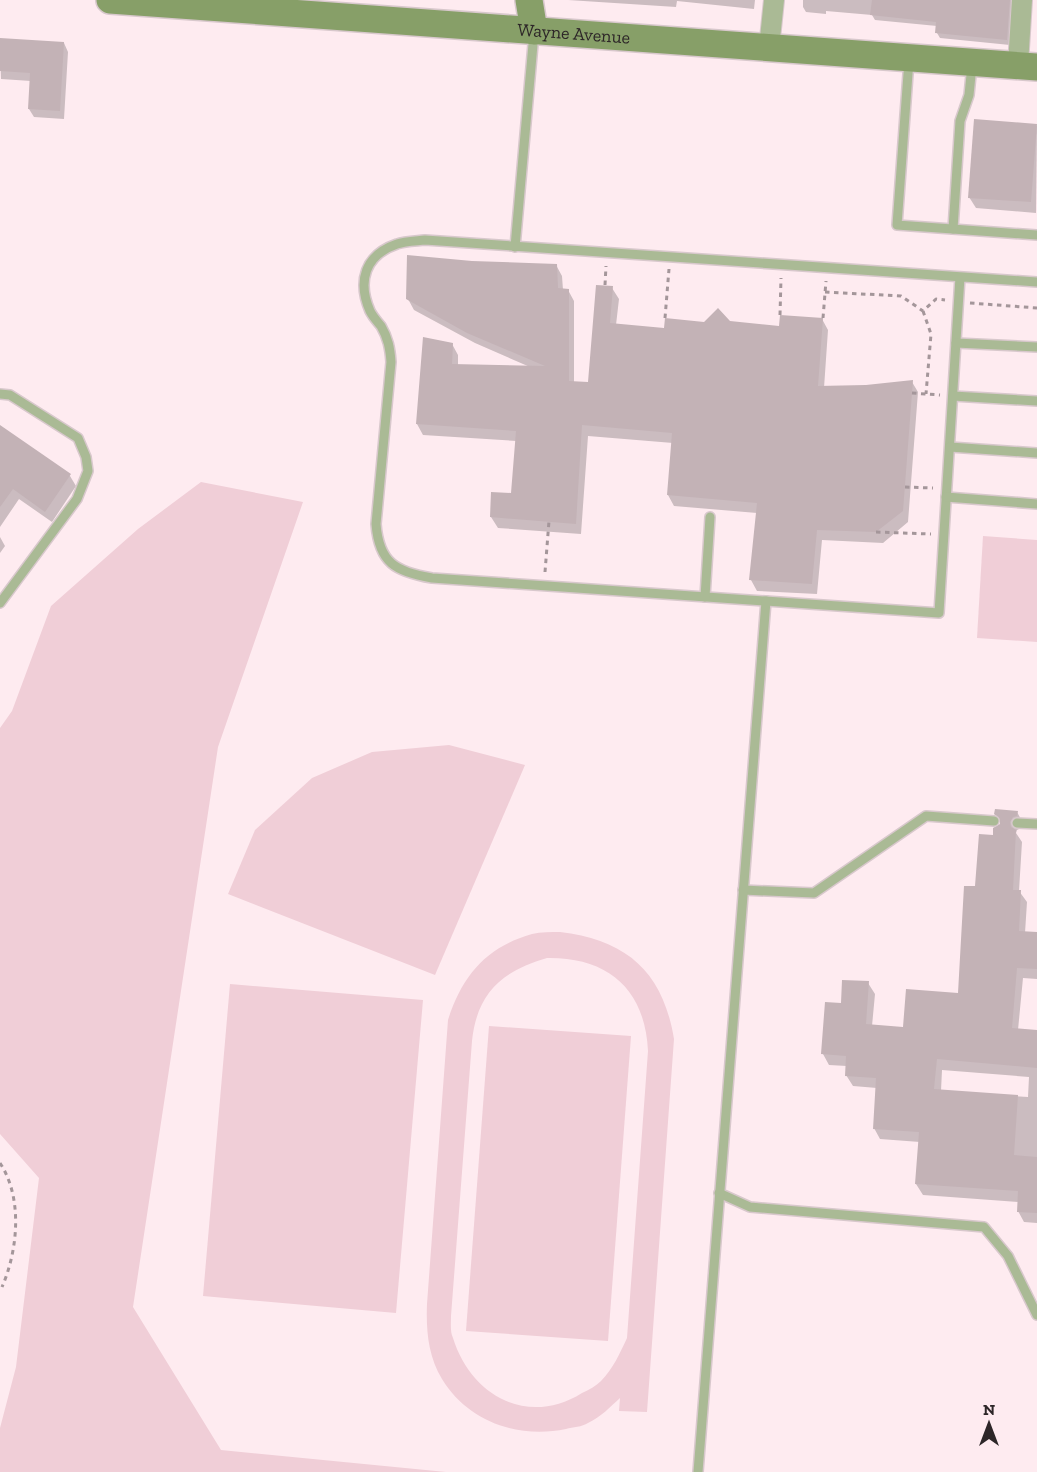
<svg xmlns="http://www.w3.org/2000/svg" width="1037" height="1472" font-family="'Zilla Slab',serif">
	<rect width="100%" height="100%" fill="#feebf0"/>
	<g fill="#f0ced7" fill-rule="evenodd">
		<path d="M201,482L303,502L218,747L133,1307L221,1450L446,1472H0V1428L16,1367L39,1178L0,1134V728L12,711L51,606L138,529Z"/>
		<path d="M983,536L1037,540V642L977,638Z"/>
		<path d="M449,745L525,765L435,975L228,894L255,830L312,778L372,752Z"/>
		<path d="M560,932C627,940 663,972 674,1039L647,1412L619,1411L620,1398C610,1407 601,1417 588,1423C582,1427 573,1427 566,1429C519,1439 468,1422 442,1379C428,1356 426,1330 427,1304L448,1020C462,976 486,947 532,934C541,932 551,932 560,932ZM547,958C608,957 645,989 648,1051L627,1338C620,1353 613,1369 601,1381C596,1386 589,1390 582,1393C528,1427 471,1396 453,1338C450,1332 451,1323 451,1316L472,1041C477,993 502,971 547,958Z"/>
		<path d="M230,984L423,1000L396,1313L203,1296Z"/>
		<path d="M489,1026L631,1036L608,1341L466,1331Z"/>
	</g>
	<g fill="#0003" fill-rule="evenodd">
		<path d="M568,0H755L754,9L677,1L676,7Z"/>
		<path d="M803,0H1013L1010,45L940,38L937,33V26L875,20L872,15L826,11V14L806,12L803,7Z"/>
		<path d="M0,39L64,43L68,52L64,119L34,117L29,109L31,81L1,79Z"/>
		<path d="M975,121L1037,126L1036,213L976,208L969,197Z"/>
		<path d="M472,263L556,265L562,276L563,290H568L574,301V383L589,384L612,288L619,299L616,325L665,330L705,323L729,322L781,327L822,319L828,330L824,388L867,387L912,382L918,392L908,522L883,543L822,540L817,594L757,591L751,580L757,513L674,506L668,495L673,443L588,436L581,534L498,528L491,517L512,494L517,441L423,435L417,424L452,344L458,355V366L530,367L475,343L414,310L408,299Z"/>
		<path d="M0,427L70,476L76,486L52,522L19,499L0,527Z"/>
		<path d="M0,537L5,546L0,553Z"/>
		<path d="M1017,812L1023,823V827L1017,830L1016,833L1022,842L1019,891L1027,902L1025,933L1037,934V979L1023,978L1018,1030L1037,1031V1223L1024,1222L1018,1211L1019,1202L923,1195L916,1184L920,1142L880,1139L874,1128L877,1088L853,1086L846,1075L847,1066L829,1065L823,1054L842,1004L868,983L875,994L872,1026L905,1028L959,994L977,888L994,836L1001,824L996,814ZM942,1070L1029,1077L1028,1097L941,1091Z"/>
	</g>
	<g fill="#c3b2b6">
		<path d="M872,0H1010L1007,40L935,33L936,22L870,15Z"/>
		<path d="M0,38L64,42L60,111L28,109L30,73L0,71Z"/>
		<path d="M974,119L1037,124L1031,202L968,198Z"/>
		<path d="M407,255L472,261L557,264L558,288L569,289V381L588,382L596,285L613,286L610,323L664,328L665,318L704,322L718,308L730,321L779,326L780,315L823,318L818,386L866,385L913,380L903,511L876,532L817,530L812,584L749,580L757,503L667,495L672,433L582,425L576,524L490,517L491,492L511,493L516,431L416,424L423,337L453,343L452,364L545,366L467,333L406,299Z"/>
		<path d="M0,425L71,474L45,512L13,489L0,507Z"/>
		<path d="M995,809L1018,811L1017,816L1013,817L1010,822L1011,827L1016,830L1013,890H1021L1019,931L1037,932V969L1017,968L1012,1028L1037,1030V1068L937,1059L934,1089L1018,1095L1014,1155L1037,1157V1213L1017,1212L1018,1191L915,1184L919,1132L873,1129L876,1078L845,1076L846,1056L821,1054L825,1002L841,1003L842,980L869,981L866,1024L903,1027L906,989L958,993L964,886H975L979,834L993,835V828L1000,824V819L994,814Z"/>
	</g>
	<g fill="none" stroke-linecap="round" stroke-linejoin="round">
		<g stroke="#d8c8cc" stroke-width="12">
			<g id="lane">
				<path d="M909,60L897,225L1037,235"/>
				<path d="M953,229L960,121L969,95L972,65"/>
				<path d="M515,247L534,33"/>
				<path d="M960,277L939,613L432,578C396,572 379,563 376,524L391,362C390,348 388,338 381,326C377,321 373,317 370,311C357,281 365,255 397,244C405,241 416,241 425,240L1037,282"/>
				<path d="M956,343L1037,347"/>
				<path d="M0,394L10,395L78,438L86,457L88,471L77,499L0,603"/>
				<path d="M953,396L1037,401"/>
				<path d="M950,447L1037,453"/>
				<path d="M946,497L1037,504"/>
				<path d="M705,597L710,517"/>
				<path d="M1017,823L1037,824"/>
				<path d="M743,890L814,893L926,816L994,821"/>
				<path d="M719,1193L750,1207L984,1227L1008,1256L1037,1315"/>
				<path d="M698,1472L766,601"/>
			</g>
		</g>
		<g stroke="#d8c8cc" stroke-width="22">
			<g id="street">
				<path d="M769,48L774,0"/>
				<path d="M1018,65L1022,0"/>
			</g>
		</g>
		<g stroke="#d8c8cc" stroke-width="30">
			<g id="secondary">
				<path id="s1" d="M110,0L1037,67"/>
				<path d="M529,0L534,31"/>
			</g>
		</g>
		<g stroke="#a4969a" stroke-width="3" stroke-dasharray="4.5 4.5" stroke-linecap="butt">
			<path d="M605,285L606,266"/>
			<path d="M825,292L901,296L923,311L936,299L945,300"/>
			<path d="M970,303L1037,308"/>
			<path d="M923,311L931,334L926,394"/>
			<path d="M780,315L781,278"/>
			<path d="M665,318L669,269"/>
			<path d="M823,318L826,281"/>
			<path d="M912,393L940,395"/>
			<path d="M905,487L933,488"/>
			<path d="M876,532L931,534"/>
			<path d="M545,572L549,521"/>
			<path d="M0,1163C23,1198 18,1250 2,1287"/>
		</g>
		<use href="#lane" stroke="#aaba95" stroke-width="9"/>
		<use href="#street" stroke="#aaba95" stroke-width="20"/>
		<use href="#secondary" stroke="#879f68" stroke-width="27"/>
	</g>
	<g text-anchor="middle" stroke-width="5" stroke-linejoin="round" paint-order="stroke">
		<g font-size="18" fill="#2d2628" stroke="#feebf0">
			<text dy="6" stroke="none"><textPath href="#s1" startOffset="465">Wayne Avenue</textPath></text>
		</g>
	</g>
	<g transform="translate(989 1424)" stroke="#feebf0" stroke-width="4.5" paint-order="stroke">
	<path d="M0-4.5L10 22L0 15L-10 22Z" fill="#2d2628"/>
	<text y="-9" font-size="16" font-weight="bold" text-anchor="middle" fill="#2d2628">N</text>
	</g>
</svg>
